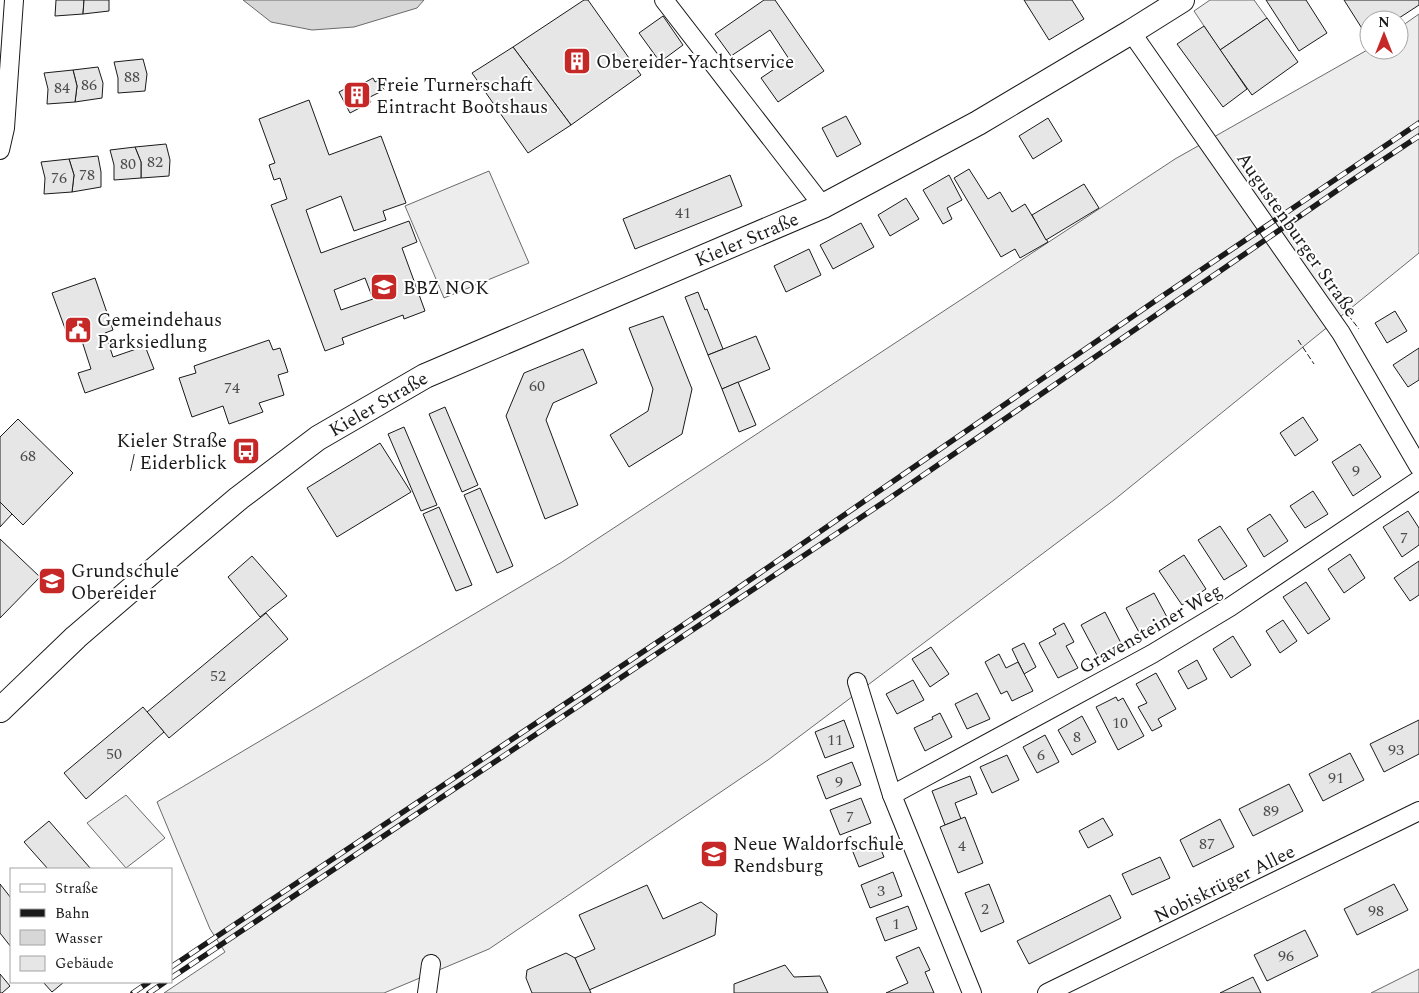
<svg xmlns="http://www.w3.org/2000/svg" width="1419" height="993" font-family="Spectral,serif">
	<rect width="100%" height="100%" fill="#fff"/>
	<g fill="#ededed" stroke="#6a6a6a">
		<path d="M1210,0H1254L1267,18L1220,50L1194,11Z"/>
		<path d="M1419,14V253L1114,500L768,760L489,949L384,993H164L225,952L210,929L157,802L562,562L1175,159L1369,49L1399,50V28Z"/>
		<path d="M489,171L529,263L444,298L405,206Z"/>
		<path d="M126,795L165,838L126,868L87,823Z"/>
		<path d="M1419,969V993H1371Z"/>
	</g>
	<path fill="#d7d7d7" stroke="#6a6a6a" d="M243,0H424L417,8L354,27L312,30L271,22Z"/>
	<g fill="#e6e6e6" stroke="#1a1a1a" fill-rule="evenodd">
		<path d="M84,0L83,14L55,16L56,0Z"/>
		<path d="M84,0H109V11L83,14Z"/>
		<path d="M584,0H588L641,75L571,125L513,47Z"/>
		<path d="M764,0H775L824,71L778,102L761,78L789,59L770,30L731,56L715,34Z"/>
		<path d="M1024,0H1072L1084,19L1049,40Z"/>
		<path d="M1266,0H1306L1327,33L1299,51Z"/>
		<path d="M1344,0H1419V5L1396,20H1369L1368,38Z"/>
		<path d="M663,16L683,45L660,62L639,33Z"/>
		<path d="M1267,18L1298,62L1252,95L1220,50Z"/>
		<path d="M1204,26L1247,89L1223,107L1177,44Z"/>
		<path d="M513,47L571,125L528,153L472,73Z"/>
		<path d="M143,59L147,74L145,91L118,93V78L114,62Z"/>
		<path d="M98,67L103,83L102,98L75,102L77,86L73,70Z"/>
		<path d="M73,70L77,86L75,102L47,104L48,89L44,73Z"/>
		<path d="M373,78L375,82L379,80L384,90L368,98L371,102L350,113L339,92L358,82L360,85Z"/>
		<path d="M309,100L329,155L381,136L406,203L383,211L386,220L354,231L341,196L306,210L321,253L409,221L417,242L402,248L425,311L404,319L403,315L342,338L344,344L325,351L271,205L287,199L280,178L274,180L269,165L275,163L259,119ZM365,278L373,299L341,310L334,290Z"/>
		<path d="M846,116L861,144L837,157L822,128Z"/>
		<path d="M1048,118L1062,141L1033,159L1019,136Z"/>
		<path d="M166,144L170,160L169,176L141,178V162L135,147Z"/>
		<path d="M135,147L141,162V178L114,180V165L110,150Z"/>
		<path d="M98,156L101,172V187L72,192L74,175L69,159Z"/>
		<path d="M69,159L74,175L72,192L44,194L45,178L41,162Z"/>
		<path d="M969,169L988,199L1000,192L1012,212L1025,204L1048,242L1020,258L1015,249L1001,257L954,178Z"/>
		<path d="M730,175L742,206L635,249L623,219Z"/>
		<path d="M949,175L962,200L947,208L952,219L943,224L923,190Z"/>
		<path d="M1084,184L1099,208L1046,240L1032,215Z"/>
		<path d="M906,198L919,219L890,236L878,215Z"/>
		<path d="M861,223L874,247L833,269L820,245Z"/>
		<path d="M809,249L821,275L786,292L774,266Z"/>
		<path d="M95,278L113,330L105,333L113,357L145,346L154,369L85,393L78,373L91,369L81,338L70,342L52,293Z"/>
		<path d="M698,292L705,310L707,309L723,349L708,355L685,297Z"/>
		<path d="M1395,311L1407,331L1387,343L1375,323Z"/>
		<path d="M663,316L692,389L682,434L629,467L610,435L648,411L653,389L629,328Z"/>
		<path d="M756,336L770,369L722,389L708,355Z"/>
		<path d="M269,340L273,350L280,348L288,372L278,375L284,395L259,403L263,412L229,424L223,406L192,417L179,378L196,373L194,366Z"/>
		<path d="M1419,348V380L1408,387L1393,365Z"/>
		<path d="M583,349L597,383L553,403L546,420L578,505L545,519L506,416L524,373Z"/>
		<path d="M738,382L756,425L739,432L722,389Z"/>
		<path d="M445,407L478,485L462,492L429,414Z"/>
		<path d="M1303,417L1318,440L1295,456L1280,433Z"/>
		<path d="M18,419L73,473L23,525L0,502V437Z"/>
		<path d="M404,427L437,505L421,511L388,434Z"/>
		<path d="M380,443L411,492L337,537L307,488Z"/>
		<path d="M1360,444L1381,477L1353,496L1332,462Z"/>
		<path d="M480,488L513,566L497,573L464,495Z"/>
		<path d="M1313,491L1328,514L1305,528L1290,506Z"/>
		<path d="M0,502L12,514L0,527Z"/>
		<path d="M439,507L472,585L456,591L423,514Z"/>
		<path d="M1408,511L1419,528V545L1402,557L1383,527Z"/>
		<path d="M1270,514L1288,541L1264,557L1247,529Z"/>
		<path d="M1220,526L1247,566L1224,580L1198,540Z"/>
		<path d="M0,539L40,577L0,618Z"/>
		<path d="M1350,554L1365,578L1344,593L1328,569Z"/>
		<path d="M1184,555L1206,589L1182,605L1159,571Z"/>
		<path d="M252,556L287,596L260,617L228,577Z"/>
		<path d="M1419,561V595L1410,601L1394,578Z"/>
		<path d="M1306,582L1330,619L1308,634L1283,597Z"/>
		<path d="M1154,593L1168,619L1140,634L1126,608Z"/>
		<path d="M1105,612L1122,645L1098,657L1081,625Z"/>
		<path d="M266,613L288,639L169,738L147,712Z"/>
		<path d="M1283,620L1297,641L1280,653L1266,631Z"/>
		<path d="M1064,623L1074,642L1066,646L1078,668L1058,678L1039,643L1056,634L1053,629Z"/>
		<path d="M1233,636L1251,665L1231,678L1213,649Z"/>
		<path d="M1024,643L1036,667L1024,674L1012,649Z"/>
		<path d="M931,647L949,674L930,687L912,659Z"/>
		<path d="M999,654L1006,668L1018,662L1033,691L1012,701L1007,691L1001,694L985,662Z"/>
		<path d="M1197,660L1207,679L1188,689L1178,671Z"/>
		<path d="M1156,673L1176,709L1158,719L1162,726L1152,731L1138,707L1147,703L1136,684Z"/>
		<path d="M913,680L924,700L897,714L886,694Z"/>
		<path d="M977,693L990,719L967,729L955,704Z"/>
		<path d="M1116,697L1118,701L1123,698L1144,736L1118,750L1096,707Z"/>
		<path d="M143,707L164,732L86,799L64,773Z"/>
		<path d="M940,713L952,737L925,751L914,728L933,719L932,717Z"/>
		<path d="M1082,716L1096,742L1072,755L1058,730Z"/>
		<path d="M844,720L854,747L825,758L815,732Z"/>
		<path d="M1419,720V754L1384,772L1370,744Z"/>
		<path d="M1045,735L1059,762L1037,773L1023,747Z"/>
		<path d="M1350,753L1364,780L1323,801L1309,774Z"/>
		<path d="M1007,755L1019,780L992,793L980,767Z"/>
		<path d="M852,762L861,785L826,799L817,776Z"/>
		<path d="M970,776L977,794L955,803L961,819L945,825L932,791Z"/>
		<path d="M1289,784L1303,811L1253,836L1239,809Z"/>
		<path d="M861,798L871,823L840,835L830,810Z"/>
		<path d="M965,817L983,863L958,873L940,827Z"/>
		<path d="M1103,818L1113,835L1088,848L1079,831Z"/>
		<path d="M1220,819L1234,847L1193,867L1180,840Z"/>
		<path d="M49,821L91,869H48L24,842Z"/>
		<path d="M876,837L884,857L859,867L851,847Z"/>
		<path d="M1160,857L1170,878L1132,895L1122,874Z"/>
		<path d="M893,872L902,896L870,908L861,885Z"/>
		<path d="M0,884L11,898V947L0,933Z"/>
		<path d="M989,884L1004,922L981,932L965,893Z"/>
		<path d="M1394,884L1408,910L1357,935L1344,909Z"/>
		<path d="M647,885L663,919L701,902L717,914L715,935L589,990L575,958L595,949L579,915Z"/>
		<path d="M1110,895L1121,918L1029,964L1017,941Z"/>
		<path d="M908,906L917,929L885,941L876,918Z"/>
		<path d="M1305,930L1318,956L1267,981L1254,955Z"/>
		<path d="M919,947L930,970L925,972L934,993H886L908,983L896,957Z"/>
		<path d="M566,953L575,958L591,993H532L526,978L527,970Z"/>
		<path d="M785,965L794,977L820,976L828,993H734V984Z"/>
		<path d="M0,974L10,986L2,993H0Z"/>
		<path d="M1253,977L1261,993H1220Z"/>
		<path d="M43,982H64L52,992Z"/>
	</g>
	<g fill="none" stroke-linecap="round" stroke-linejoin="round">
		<g stroke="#1a1a1a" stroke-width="20">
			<g id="minor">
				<path d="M664,0L823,206"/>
				<path d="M1131,32L1341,333L1419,467"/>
				<path d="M0,150L5,128L14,0"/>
				<path d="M857,682L892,795"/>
				<path d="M427,993L431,964"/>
				<path d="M972,993L892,795L1152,654L1230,607L1419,480"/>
				<path d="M1047,993L1419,811"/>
			</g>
		</g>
		<g stroke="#1a1a1a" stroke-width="26">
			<g id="secondary">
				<path id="s1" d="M0,710L76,637L169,557L239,498L318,438L425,376L823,206L978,123L1131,32L1182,0"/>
			</g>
		</g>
		<use href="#minor" stroke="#fff" stroke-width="18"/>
		<use href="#secondary" stroke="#fff" stroke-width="24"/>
		<g stroke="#1a1a1a" stroke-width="5.5">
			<g id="rail">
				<path d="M171,967L725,597L1158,299L1419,123"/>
				<path d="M171,978L887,500L1348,183L1419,136"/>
				<path d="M133,993L149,982"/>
				<path d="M149,993L165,982"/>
			</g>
		</g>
		<use href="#rail" stroke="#fff" stroke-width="4" stroke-dasharray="11" stroke-linecap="butt"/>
		<g stroke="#1a1a1a" stroke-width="1" stroke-dasharray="6 2.5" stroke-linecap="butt">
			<path d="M1348,315L1359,329"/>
			<path d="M1298,340L1314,364"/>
		</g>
	</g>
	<defs>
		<g id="building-square" transform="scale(1.4375)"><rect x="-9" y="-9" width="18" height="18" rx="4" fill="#c62828" stroke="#fff"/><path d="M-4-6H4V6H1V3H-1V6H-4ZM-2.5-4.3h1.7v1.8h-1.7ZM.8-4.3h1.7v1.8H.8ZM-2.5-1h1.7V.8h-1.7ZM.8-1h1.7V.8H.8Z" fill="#fff"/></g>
		<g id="school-square" transform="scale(1.4375)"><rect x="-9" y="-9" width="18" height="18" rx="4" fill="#c62828" stroke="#fff"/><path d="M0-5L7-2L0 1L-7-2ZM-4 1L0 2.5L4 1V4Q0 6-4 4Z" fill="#fff"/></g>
		<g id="civic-square" transform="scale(1.4375)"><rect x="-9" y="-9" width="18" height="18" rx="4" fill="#c62828" stroke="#fff"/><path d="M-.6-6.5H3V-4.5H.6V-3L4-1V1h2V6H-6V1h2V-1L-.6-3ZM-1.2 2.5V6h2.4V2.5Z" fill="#fff"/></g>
		<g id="bus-square" transform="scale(1.4375)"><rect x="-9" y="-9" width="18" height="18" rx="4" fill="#c62828" stroke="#fff"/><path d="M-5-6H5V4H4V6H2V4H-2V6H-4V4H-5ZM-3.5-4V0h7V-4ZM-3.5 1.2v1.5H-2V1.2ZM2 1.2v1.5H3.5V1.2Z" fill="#fff"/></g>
	</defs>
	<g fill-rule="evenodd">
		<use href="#building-square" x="577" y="61"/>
		<use href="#building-square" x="357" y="95"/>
		<use href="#school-square" x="384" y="287"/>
		<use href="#civic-square" x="78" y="330"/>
		<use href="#bus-square" x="246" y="451"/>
		<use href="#school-square" x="52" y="581"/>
		<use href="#school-square" x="714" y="854"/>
	</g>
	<g text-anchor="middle" stroke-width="4" stroke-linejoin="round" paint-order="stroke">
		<g font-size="16" fill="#4d4d4d">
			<text x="132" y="82">88</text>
			<text x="89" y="90">86</text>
			<text x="62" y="93">84</text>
			<text x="155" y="167">82</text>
			<text x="128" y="169">80</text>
			<text x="87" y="180">78</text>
			<text x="59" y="183">76</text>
			<text x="683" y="218">41</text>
			<text x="537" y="391">60</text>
			<text x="232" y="393">74</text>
			<text x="28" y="461">68</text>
			<text x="1356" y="476">9</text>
			<text x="1404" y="543">7</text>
			<text x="218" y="681">52</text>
			<text x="1120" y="728">10</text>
			<text x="1077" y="742">8</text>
			<text x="835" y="745">11</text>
			<text x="1396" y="755">93</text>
			<text x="114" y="759">50</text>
			<text x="1041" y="760">6</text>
			<text x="1336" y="783">91</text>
			<text x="839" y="787">9</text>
			<text x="1271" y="816">89</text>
			<text x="850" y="822">7</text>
			<text x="1207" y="849">87</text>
			<text x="962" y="851">4</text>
			<text x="881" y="896">3</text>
			<text x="985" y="914">2</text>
			<text x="1376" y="916">98</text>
			<text x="896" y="929">1</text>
			<text x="1286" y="961">96</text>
		</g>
		<g font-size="19" fill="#1a1a1a" stroke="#fff" text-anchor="start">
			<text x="596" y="68">Obereider-Yachtservice</text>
			<text x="376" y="91">Freie Turnerschaft<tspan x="376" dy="22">Eintracht Bootshaus</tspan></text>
			<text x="403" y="294">BBZ NOK</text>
			<text x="97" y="326">Gemeindehaus<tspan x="97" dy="22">Parksiedlung</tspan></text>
			<text x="227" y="447" text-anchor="end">Kieler Straße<tspan x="227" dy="22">/ Eiderblick</tspan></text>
			<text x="71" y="577">Grundschule<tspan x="71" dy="22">Obereider</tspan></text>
			<text x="733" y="850">Neue Waldorfschule<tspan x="733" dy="22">Rendsburg</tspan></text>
		</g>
		<g font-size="19" fill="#1a1a1a" stroke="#fff">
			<text transform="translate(1298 234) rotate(55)" y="7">Augustenburger Straße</text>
			<text dy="7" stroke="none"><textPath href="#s1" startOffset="892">Kieler Straße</textPath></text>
			<text dy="7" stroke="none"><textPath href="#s1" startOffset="488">Kieler Straße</textPath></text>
			<text transform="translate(1150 628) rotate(-30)" y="7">Gravensteiner Weg</text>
			<text transform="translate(1224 883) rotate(-26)" y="7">Nobiskrüger Allee</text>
		</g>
	</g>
	<rect x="10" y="868" width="162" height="115" fill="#ffffff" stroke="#a3a3a3"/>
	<rect x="20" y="884" width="25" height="8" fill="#ffffff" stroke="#a3a3a3"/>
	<text x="55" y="893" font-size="15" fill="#1a1a1a">Straße</text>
	<rect x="20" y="909" width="25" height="8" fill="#1a1a1a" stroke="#a3a3a3"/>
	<text x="55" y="918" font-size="15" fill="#1a1a1a">Bahn</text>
	<rect x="20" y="930" width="25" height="15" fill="#d7d7d7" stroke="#a3a3a3"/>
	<text x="55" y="943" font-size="15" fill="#1a1a1a">Wasser</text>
	<rect x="20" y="956" width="25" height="15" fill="#e6e6e6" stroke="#a3a3a3"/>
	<text x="55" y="968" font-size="15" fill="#1a1a1a">Gebäude</text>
	<g transform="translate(1384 35)"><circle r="24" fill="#ffffff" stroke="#a3a3a3"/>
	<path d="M0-4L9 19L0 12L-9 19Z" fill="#c62828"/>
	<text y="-8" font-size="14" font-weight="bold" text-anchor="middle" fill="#1a1a1a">N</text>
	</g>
</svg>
